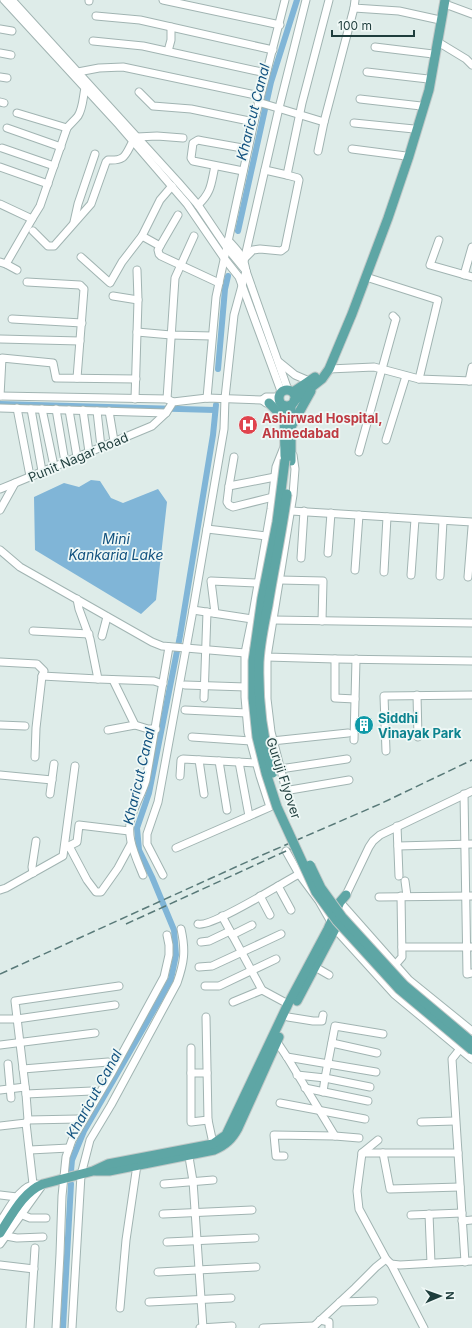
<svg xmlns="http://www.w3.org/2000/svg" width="472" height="1328" font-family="Inter,sans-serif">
	<rect width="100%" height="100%" fill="#deece9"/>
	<path fill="#80b5d7" d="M91,480L100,481L111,498L123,503L158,489L167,502L156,600L141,614L35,550L34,497L64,483L79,487Z"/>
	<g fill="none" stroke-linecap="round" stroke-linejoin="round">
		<g stroke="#80b5d7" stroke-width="6">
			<path d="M238,231L271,82L297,0"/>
			<path d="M218,369L225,289L228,276"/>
			<path d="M0,404L215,410"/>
			<path d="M71,1171L72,1160L84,1131L159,1001L171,979L176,955L174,930L152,877L139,850L137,828L149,793L180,636L213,435L216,405"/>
			<path d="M63,1328L71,1184"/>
		</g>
		<g stroke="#a1b4b2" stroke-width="9">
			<g id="minor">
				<path d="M4,0L119,125L187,204L224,258L239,277L281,391"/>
				<path d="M12,0L178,182L198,205L227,248L246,271"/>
				<path d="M163,0L280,25"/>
				<path d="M355,0L354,8L399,11L440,20"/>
				<path d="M89,1V0"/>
				<path d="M445,4L472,14"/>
				<path d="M96,16L140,20L273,50"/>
				<path d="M0,29L12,31"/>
				<path d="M93,41L143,46L266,73"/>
				<path d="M438,42L466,59L472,65"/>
				<path d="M375,47L433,54"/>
				<path d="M168,51L171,40V27"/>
				<path d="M0,53L11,55"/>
				<path d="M78,72L99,68L123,67L260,96"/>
				<path d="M367,72L428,79"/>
				<path d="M0,77L7,78"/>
				<path d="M139,92L153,106L191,109L254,122"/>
				<path d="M360,99L421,106"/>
				<path d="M0,102L4,103"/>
				<path d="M258,102L324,122"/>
				<path d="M17,113L67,128"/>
				<path d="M354,123L414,129"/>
				<path d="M7,128L61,147"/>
				<path d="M137,137L157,136L183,138"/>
				<path d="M2,148L54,166"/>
				<path d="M352,149L406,156"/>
				<path d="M318,151L324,122L354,8"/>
				<path d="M0,167L48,184"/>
				<path d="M265,170L287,175L302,103L329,0"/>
				<path d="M243,171L193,161L191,158L193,143L198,140L203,141L248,149"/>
				<path d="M0,204L32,219L40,206L67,128C70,124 75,120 78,116C83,108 83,97 85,88"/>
				<path d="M198,205C212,192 211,183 215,166"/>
				<path d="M74,222L78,204L95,154"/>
				<path d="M33,231L48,246H54L91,204L106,162L108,160C126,161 125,155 133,141"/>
				<path d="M142,236L160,200L172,186"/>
				<path d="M228,240C238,251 244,256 246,271L288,390"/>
				<path d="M439,240L430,265L472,277"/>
				<path d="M160,246L158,250L159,254L161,256L219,283"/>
				<path d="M81,257L110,283L122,262L142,236L160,246L178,215"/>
				<path d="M245,258L253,250L260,249L281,251L285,248L299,180L298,178L287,175"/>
				<path d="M244,261L279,108L306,0"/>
				<path d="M0,262L6,264L32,219"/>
				<path d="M6,264L17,270"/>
				<path d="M464,275L472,247"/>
				<path d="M366,277L438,300L419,379"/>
				<path d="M27,282L80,285L84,289L77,378"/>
				<path d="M113,296L138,300"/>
				<path d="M12,319L82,323"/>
				<path d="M137,332L171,335L212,336"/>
				<path d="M0,339L80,341"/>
				<path d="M279,362L295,375L309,381"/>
				<path d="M329,369L374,367L419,379L472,381"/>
				<path d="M469,381L472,367"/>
				<path d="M0,396L2,358L53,363L56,378L136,379"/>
				<path d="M0,396L167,399L173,402"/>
				<path d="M207,398L216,297L219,283L254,122L285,0"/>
				<path d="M135,399L138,300L137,270"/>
				<path d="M167,399L175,278L194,236"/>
				<path d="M262,400L266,397H279"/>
				<path d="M0,408L166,413"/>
				<path d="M17,408L30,476"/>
				<path d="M31,409L42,471"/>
				<path d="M42,409L54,466"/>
				<path d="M56,409L65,462"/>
				<path d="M69,410L77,457"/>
				<path d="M83,410L89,452"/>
				<path d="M97,411L101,447"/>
				<path d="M109,411L114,441"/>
				<path d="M386,440L406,376"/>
				<path d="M359,452L395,322L396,319L393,316"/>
				<path d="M293,455L295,469L293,495L267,657V699L271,732L285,786L290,790L349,780"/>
				<path d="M229,486L234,457"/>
				<path d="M0,489L15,483"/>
				<path d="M273,497L233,507L229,505L227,502L229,486L275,477"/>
				<path d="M0,510L15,483L152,426L166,413L173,402L207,398L262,400L266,403H280"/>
				<path d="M291,511L472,522"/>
				<path d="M207,529L266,536"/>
				<path d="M0,550L20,567L152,642L162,646L245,653L267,657L335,659L472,661"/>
				<path d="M328,553L331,513"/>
				<path d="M301,558L304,511"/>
				<path d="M355,570L359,515"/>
				<path d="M384,572L387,517"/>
				<path d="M411,575L415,519"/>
				<path d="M440,576L443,521"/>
				<path d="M468,577L472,527"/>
				<path d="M280,580L323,581L322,621"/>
				<path d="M77,599L79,609L90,639L98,679L154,681L163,684"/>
				<path d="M193,610L252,619"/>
				<path d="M215,613L211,581L258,583"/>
				<path d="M273,620L472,623"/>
				<path d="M33,631L89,634"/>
				<path d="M102,636L107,617"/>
				<path d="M335,659V698L355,699"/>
				<path d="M0,662L37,664L44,671L42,676"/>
				<path d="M113,680L135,725L148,729H156"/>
				<path d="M185,685L246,687"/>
				<path d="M417,695L418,737"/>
				<path d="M204,698L207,612"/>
				<path d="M185,710L247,713"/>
				<path d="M0,725L25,726"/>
				<path d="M108,730L135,725"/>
				<path d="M192,737L251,741"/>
				<path d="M354,740L356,659"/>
				<path d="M272,741L348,733"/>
				<path d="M386,751L384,696L472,695"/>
				<path d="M35,757L36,728L42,676L98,679"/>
				<path d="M199,760L204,794"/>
				<path d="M219,761L227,810"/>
				<path d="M239,762L249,816"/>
				<path d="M280,769L347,759"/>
				<path d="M0,775L52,780"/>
				<path d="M180,776L181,760L183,759L256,763"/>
				<path d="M50,794L54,764"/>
				<path d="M464,794L467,974L472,973"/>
				<path d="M397,826L399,876"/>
				<path d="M69,846L87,880L96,892H101L118,868L131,844"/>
				<path d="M398,846L472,844"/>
				<path d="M65,848L77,842L79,825L129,831"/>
				<path d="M176,848L270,807L260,776L248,732L245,697V653L252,619L271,509L276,467L284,447"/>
				<path d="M286,851L299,874L319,901L335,929L394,994L472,1059"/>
				<path d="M33,873L32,867L36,841"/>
				<path d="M143,875C135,855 124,834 133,812C137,801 143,791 146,780L169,647"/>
				<path d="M163,875L147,844V834L158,802L193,610L224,429L225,398L234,315L246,271"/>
				<path d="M405,881L407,896"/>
				<path d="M278,886L291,910"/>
				<path d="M0,890L6,888L63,856L75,766"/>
				<path d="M346,895L369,847L373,841L380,835L472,791"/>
				<path d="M260,896L270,915"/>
				<path d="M379,897L472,896"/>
				<path d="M340,902L409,980L472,1031"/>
				<path d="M222,916L262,990L288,1004"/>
				<path d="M198,924C211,928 284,882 299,874"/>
				<path d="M232,935L252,925"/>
				<path d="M201,942L209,941L230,931"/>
				<path d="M402,947H472"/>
				<path d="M396,964L402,957L401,896"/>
				<path d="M199,967L212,966L281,934"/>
				<path d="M315,967L329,975"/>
				<path d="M205,986H219L276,959"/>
				<path d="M233,1002L262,990"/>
				<path d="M206,1017L208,1120L214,1148"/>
				<path d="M288,1017L313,1021H322L323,1015"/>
				<path d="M0,1019H17L115,1005"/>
				<path d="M277,1042L287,1057L335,1136L274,1135L276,1156H284"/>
				<path d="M332,1043L377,1053"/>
				<path d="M0,1045L95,1033"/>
				<path d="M460,1049L452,1059L465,1262"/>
				<path d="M287,1057L376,1072"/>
				<path d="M8,1064L11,1098"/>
				<path d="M23,1069L108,1062"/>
				<path d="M191,1073V1048"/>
				<path d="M207,1073H191V1122L208,1120"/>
				<path d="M297,1075L325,1078L335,1026L383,1034"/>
				<path d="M305,1088L368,1101"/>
				<path d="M0,1090L25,1087"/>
				<path d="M323,1092L325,1078L370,1087"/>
				<path d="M26,1094L92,1091"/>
				<path d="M280,1103L365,1119"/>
				<path d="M28,1120L78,1119"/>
				<path d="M421,1122L455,1121"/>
				<path d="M0,1126L26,1123"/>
				<path d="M335,1136L359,1138"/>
				<path d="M378,1140L362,1153L357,1191L359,1209L386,1259L391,1264L400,1265L472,1261"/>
				<path d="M30,1150L69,1148"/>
				<path d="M188,1151L193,1181L203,1328"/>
				<path d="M362,1153H458"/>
				<path d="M383,1153L390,1189L460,1187"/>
				<path d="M33,1184L26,1123L28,1120L26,1094L15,1001L119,986"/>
				<path d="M164,1184L213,1180"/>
				<path d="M0,1195L17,1197"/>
				<path d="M20,1214L30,1218H46"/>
				<path d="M163,1214L252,1210"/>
				<path d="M429,1214L431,1263"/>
				<path d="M411,1215L462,1213"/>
				<path d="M462,1221L472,1220"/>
				<path d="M0,1222C9,1209 20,1185 37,1184"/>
				<path d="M6,1236L17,1238L43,1237"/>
				<path d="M167,1242L255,1238"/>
				<path d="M0,1244L41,1187"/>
				<path d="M391,1264L424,1328"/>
				<path d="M0,1265L34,1269"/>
				<path d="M158,1272L256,1267"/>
				<path d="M149,1302L231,1298"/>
				<path d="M340,1302L374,1301"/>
				<path d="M120,1308L126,1240L137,1165"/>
				<path d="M320,1320L329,1322V1328"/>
				<path d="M30,1328L35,1248"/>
				<path d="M56,1328L60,1254L62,1196L66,1157L72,1140L111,1074L164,977L169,955V945L167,935"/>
				<path d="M72,1328L81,1175L90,1140L111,1105L177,983C184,963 186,951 181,929"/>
				<path d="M200,1328L232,1326"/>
				<path d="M263,1328L314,1326"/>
				<path d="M312,1328L355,1288L376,1267L386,1259"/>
			</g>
		</g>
		<g stroke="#c0c9c8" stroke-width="11">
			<g id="major">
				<circle cx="287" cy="398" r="8"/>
				<path d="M293,392L315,377"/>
				<path d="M294,401L322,379L329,369L352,314L388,218L409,156L429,90L445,0"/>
				<path d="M269,403L285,419"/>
				<path d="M291,405V461"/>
				<path d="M284,406L285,456"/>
				<path d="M292,425L311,391"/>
				<path d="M297,1001L335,929L340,916"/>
				<path d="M96,1171H109L214,1150C226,1145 232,1139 238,1128L279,1037"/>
				<path d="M0,1233C12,1215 23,1192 43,1184L93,1171L108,1164L213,1144L226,1135L288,1004L328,929L340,902L346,895"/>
			</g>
		</g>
		<use href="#minor" stroke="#fff" stroke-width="7"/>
		<use href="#major" stroke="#5ea6a5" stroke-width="9"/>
		<g stroke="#587978" stroke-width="1.5" stroke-dasharray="8 4" stroke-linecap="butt">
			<path d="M126,924L297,846"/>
			<path d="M0,974L260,856L380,804L472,760"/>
		</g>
		<g stroke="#c0c9c8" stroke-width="11" stroke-linecap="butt">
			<g id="major-bridge">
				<path d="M285,460L277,522L262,598L253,661V698L257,737L266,773L277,807L316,892L337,921L399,989L472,1050"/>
				<path d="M273,773C262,737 258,700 259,662C260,643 264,624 268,605C274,568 282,531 287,494"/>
				<path d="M310,865L321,888L342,917L404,985L472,1042"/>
			</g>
		</g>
		<use href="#major-bridge" stroke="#5ea6a5" stroke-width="9"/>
	</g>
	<defs>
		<g id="hospital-disc" transform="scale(1)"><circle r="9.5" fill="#e0444e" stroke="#eff8f6"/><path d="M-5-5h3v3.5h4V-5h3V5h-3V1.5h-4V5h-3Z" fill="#fff"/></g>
		<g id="building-disc" transform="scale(1)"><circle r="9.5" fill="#0f9aa8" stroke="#eff8f6"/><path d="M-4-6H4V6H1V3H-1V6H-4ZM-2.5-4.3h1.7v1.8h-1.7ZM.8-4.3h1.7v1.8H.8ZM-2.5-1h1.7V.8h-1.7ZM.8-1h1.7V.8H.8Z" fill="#fff"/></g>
	</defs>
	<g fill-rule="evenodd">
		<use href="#hospital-disc" x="248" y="425"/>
		<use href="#building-disc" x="364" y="725"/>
	</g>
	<g text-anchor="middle" stroke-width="3.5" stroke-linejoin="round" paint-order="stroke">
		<g font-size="13" font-weight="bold" fill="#be3a42" stroke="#eff8f6" text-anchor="start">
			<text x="262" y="423">Ashirwad Hospital,<tspan x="262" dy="15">Ahmedabad</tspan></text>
		</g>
		<g font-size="13" fill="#1e3d3c" stroke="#eff8f6">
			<text transform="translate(78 457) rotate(-23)" y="5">Punit Nagar Road</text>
			<text transform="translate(284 778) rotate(72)" y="5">Guruji Flyover</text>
		</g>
		<g font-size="13" font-weight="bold" fill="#0d838f" stroke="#eff8f6" text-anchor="start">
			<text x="378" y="723">Siddhi<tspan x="378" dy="15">Vinayak Park</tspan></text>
		</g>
		<g font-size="14" font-style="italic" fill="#12527f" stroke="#eff8f6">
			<text transform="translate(253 112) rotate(-76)" y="5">Kharicut Canal</text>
			<text x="116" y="544">Mini<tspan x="116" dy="16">Kankaria Lake</tspan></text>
			<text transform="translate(139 776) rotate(-77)" y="5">Kharicut Canal</text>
			<text transform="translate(94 1094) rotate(-61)" y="5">Kharicut Canal</text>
		</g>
	</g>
	<g transform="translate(440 1296) rotate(88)" stroke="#eff8f6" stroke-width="3" paint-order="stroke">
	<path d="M0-3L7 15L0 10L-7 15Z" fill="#1e3d3c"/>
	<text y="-6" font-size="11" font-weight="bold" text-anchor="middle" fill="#1e3d3c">N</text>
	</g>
	<path d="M332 30v6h82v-6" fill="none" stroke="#1e3d3c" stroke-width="2"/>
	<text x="338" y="30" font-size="12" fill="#1e3d3c" stroke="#eff8f6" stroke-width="3" paint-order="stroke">100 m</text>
</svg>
